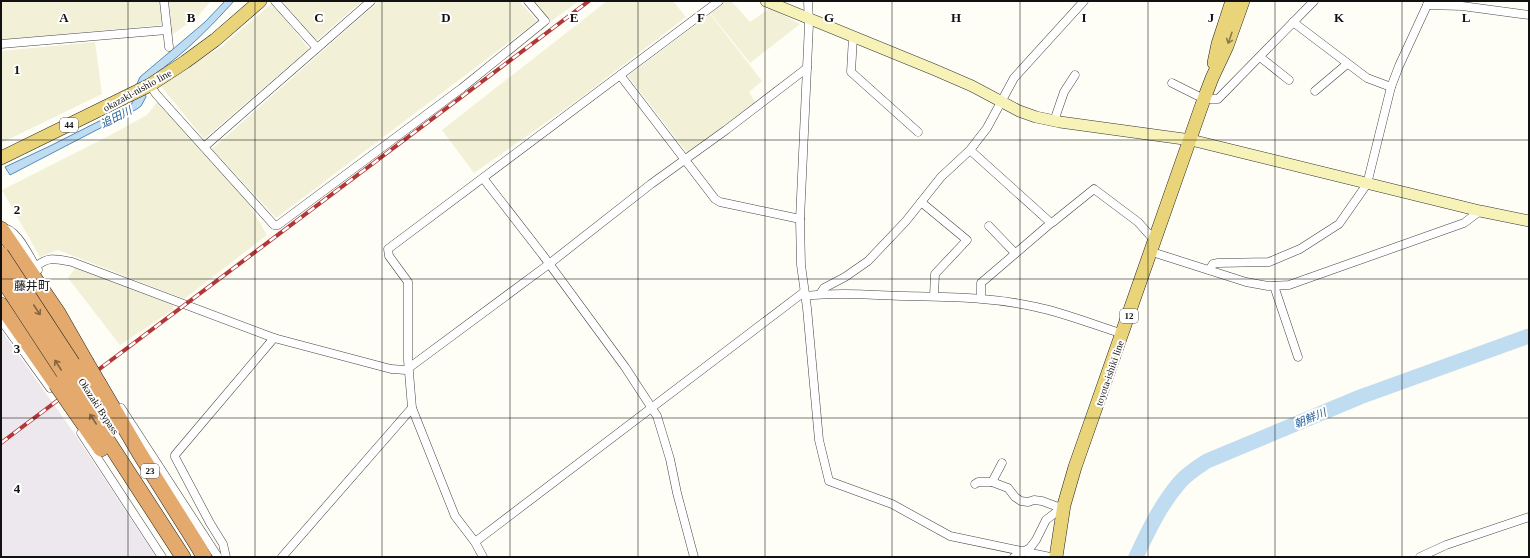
<svg xmlns="http://www.w3.org/2000/svg" width="1530" height="558" font-family="'Times New Roman','Noto Sans JP',serif">
	<rect width="100%" height="100%" fill="#fefdf6"/>
	<path fill="#ede7ee" d="M1,330L74,433L156,557H1Z"/>
	<g fill="#f2f1d8">
		<path d="M1,1H160L162,25L1,40Z"/>
		<path d="M169,1H211L198,16L172,35Z"/>
		<path d="M282,1H362L316,41Z"/>
		<path d="M379,1H519L537,21L276,218L212,149Z"/>
		<path d="M533,1H579L550,22Z"/>
		<path d="M607,1H673L686,17L575,102L474,173L442,130Z"/>
		<path d="M726,1H731L750,22L770,8L800,24L750,63L710,13Z"/>
		<path d="M272,3L309,49L204,139L160,85L222,46Z"/>
		<path d="M710,14L762,81L749,92L756,103L688,154L628,76Z"/>
		<path d="M95,42L102,94L1,143V51Z"/>
		<path d="M158,101L249,204L267,235L184,299L58,250L40,257L2,190L107,137L147,115Z"/>
		<path d="M76,267L172,302L174,309L120,345L68,278Z"/>
	</g>
	<g fill="#c0dcf0" stroke="#4f8dbf">
		<path d="M225,1H234C205,33 174,64 136,86L140,77L205,22Z"/>
		<path d="M145,93L146,97L141,106L137,109L10,175L5,167L50,146L131,105L134,99Z"/>
	</g>
	<g fill="none" stroke-linecap="round" stroke-linejoin="round">
		<path stroke="#c0dcf0" stroke-width="15" d="M1136,557C1148,531 1161,504 1180,482C1188,473 1198,467 1207,461L1360,397L1529,336"/>
		<g stroke="#444" stroke-width="9">
			<g id="street">
				<path d="M164,1L169,47"/>
				<path d="M275,1L317,48"/>
				<path d="M808,1L809,24L800,219L801,265L807,308L819,440L829,481L892,504L950,536L1050,557"/>
				<path d="M1427,5L1462,6L1529,15"/>
				<path d="M1293,22L1367,78L1391,87"/>
				<path d="M853,37L851,72L918,132"/>
				<path d="M1,44L167,30"/>
				<path d="M1260,57L1289,80"/>
				<path d="M620,75L715,199L720,202L800,219"/>
				<path d="M1172,83L1204,99H1218L1314,1"/>
				<path d="M150,85L156,94L274,225H278L462,88L545,21L528,1"/>
				<path d="M1315,91L1347,64"/>
				<path d="M1054,121L1064,92L1075,75"/>
				<path d="M204,147L371,1"/>
				<path d="M970,150L1051,223L981,283V298"/>
				<path d="M483,178L542,254L625,367L657,416L670,459L677,493L694,557"/>
				<path d="M921,202L967,240L935,274L934,296"/>
				<path d="M1051,223L1053,222L1094,189L1138,222L1155,241"/>
				<path d="M989,226L1015,253"/>
				<path d="M2,228C17,227 30,259 38,270"/>
				<path d="M1152,252L1246,282L1268,286L1289,285L1464,223L1480,211"/>
				<path d="M36,267C47,256 57,259 72,262L274,338L391,369L406,370L549,264L651,184L726,130L807,68"/>
				<path d="M1209,270L1213,264L1218,263L1269,262L1300,249L1339,224L1367,184L1391,87L1399,66L1429,1"/>
				<path d="M1274,286L1298,357"/>
				<path d="M820,294L824,288L845,277L868,261L906,221L941,177L970,150L987,128L1014,78L1084,1"/>
				<path d="M805,296C838,292 872,295 905,296C950,297 992,297 1036,307C1065,313 1094,325 1123,334"/>
				<path d="M1,320L50,388"/>
				<path d="M121,408L218,557"/>
				<path d="M81,433L162,557"/>
				<path d="M1002,463L992,482L1008,488L1015,497L1021,501L1028,502L1034,500L1042,501L1061,508"/>
				<path d="M975,484L978,482H992"/>
				<path d="M475,542L804,292"/>
				<path d="M226,557L223,544L210,523L175,457V455L274,338"/>
				<path d="M282,557L412,408"/>
				<path d="M483,557L475,542L455,516L412,408L408,360V282L389,256L388,249L719,1"/>
				<path d="M1014,557L1030,548L1036,540L1046,520L1064,506"/>
				<path d="M1420,557L1446,545L1529,517"/>
			</g>
		</g>
		<g stroke="#333" stroke-width="12">
			<path id="secondary" d="M766,1L935,70L972,86L1019,111L1036,117L1060,122L1191,140L1480,211L1529,221"/>
		</g>
		<g stroke="#222" stroke-width="14">
			<g id="primary">
				<path d="M1214,63L1218,44L1232,1"/>
				<path d="M1,158L150,85L185,62L215,40L260,1"/>
				<path d="M1056,557L1064,505L1075,467L1204,99L1212,78L1227,46L1243,1"/>
			</g>
		</g>
		<g stroke="#222" stroke-width="16">
			<g id="highway">
				<path d="M1,229L58,313L86,362"/>
				<path d="M1,305L56,384"/>
				<path d="M99,384L140,454L199,548L204,557"/>
				<path d="M90,390L110,422"/>
				<path d="M80,398L183,557"/>
				<path d="M71,406L101,449"/>
			</g>
		</g>
		<use href="#street" stroke="#fff" stroke-width="8"/>
		<use href="#secondary" stroke="#f6f2b8" stroke-width="11"/>
		<use href="#primary" stroke="#e9d47a" stroke-width="13"/>
		<use href="#highway" stroke="#e4aa6d" stroke-width="15"/>
		<g stroke="#b23737" stroke-width="4">
			<path id="rail" d="M1,443L589,1"/>
		</g>
		<use href="#rail" stroke="#fff" stroke-width="2.5" stroke-dasharray="8" stroke-linecap="butt"/>
		<g stroke="#222" stroke-width="16" stroke-linecap="butt">
			<g id="highway-bridge">
				<path d="M1,254L90,390"/>
				<path d="M1,277L80,398"/>
				<path d="M86,362L99,384"/>
				<path d="M56,384L71,406"/>
			</g>
		</g>
		<use href="#highway-bridge" stroke="#e4aa6d" stroke-width="15"/>
	</g>
	<defs><path id="oneway-shaft" d="M-6 0H5M1.5-3L5.5 0L1.5 3" fill="none" stroke-width="1.6" stroke-linecap="round" stroke-linejoin="round"/></defs>
	<use stroke="#887c4b" href="#oneway-shaft" transform="translate(1230 38) rotate(109)"/>
	<g stroke="#856544">
		<use href="#oneway-shaft" transform="translate(37 310) rotate(57)"/>
		<use href="#oneway-shaft" transform="translate(58 365) rotate(-123)"/>
		<use href="#oneway-shaft" transform="translate(93 419) rotate(-123)"/>
	</g>
	<path fill="none" stroke="#111" stroke-width="1" stroke-opacity="0.55" d="M128,1V557M255,1V557M382,1V557M510,1V557M638,1V557M765,1V557M892,1V557M1020,1V557M1148,1V557M1275,1V557M1402,1V557M1,140H1529M1,279H1529M1,418H1529"/>
	<g text-anchor="middle" stroke-width="4" stroke-linejoin="round" paint-order="stroke">
		<g fill="#fff" stroke="#585858" stroke-width="1">
			<rect x="60" y="118" width="18" height="14" rx="3"/>
			<rect x="1120" y="309" width="18" height="14" rx="3"/>
			<rect x="141" y="464" width="18" height="14" rx="3"/>
		</g>
		<g font-size="9" font-weight="bold" fill="#111">
			<text x="69" y="128">44</text>
			<text x="1129" y="319">12</text>
			<text x="150" y="474">23</text>
		</g>
		<g font-size="10" fill="#111" stroke="#fff">
			<text transform="translate(137 90) rotate(-29)" y="4">okazaki-nishio line</text>
			<text transform="translate(1109 373) rotate(-71)" y="4">toyota-ishiki line</text>
			<text transform="translate(99 406) rotate(57)" y="4">Okazaki Bypass</text>
		</g>
		<g font-size="11" font-style="italic" fill="#276096" stroke="#fff">
			<text transform="translate(116 117) rotate(-27)" y="4">追田川</text>
			<text transform="translate(1310 418) rotate(-23)" y="4">朝鮮川</text>
		</g>
		<g font-size="12" fill="#111" stroke="#fff">
			<text x="32" y="290">藤井町</text>
		</g>
	</g>
	<g font-size="13" text-anchor="middle" font-weight="bold" fill="#111" stroke="#fff" stroke-width="4" stroke-linejoin="round" paint-order="stroke">
		<text x="64" y="22">A</text>
		<text x="191" y="22">B</text>
		<text x="319" y="22">C</text>
		<text x="446" y="22">D</text>
		<text x="574" y="22">E</text>
		<text x="701" y="22">F</text>
		<text x="829" y="22">G</text>
		<text x="956" y="22">H</text>
		<text x="1084" y="22">I</text>
		<text x="1211" y="22">J</text>
		<text x="1339" y="22">K</text>
		<text x="1466" y="22">L</text>
		<text x="17" y="74">1</text>
		<text x="17" y="214">2</text>
		<text x="17" y="353">3</text>
		<text x="17" y="493">4</text>
	</g>
	<rect width="1530" height="558" fill="none" stroke="#111111" stroke-width="4"/>
</svg>
